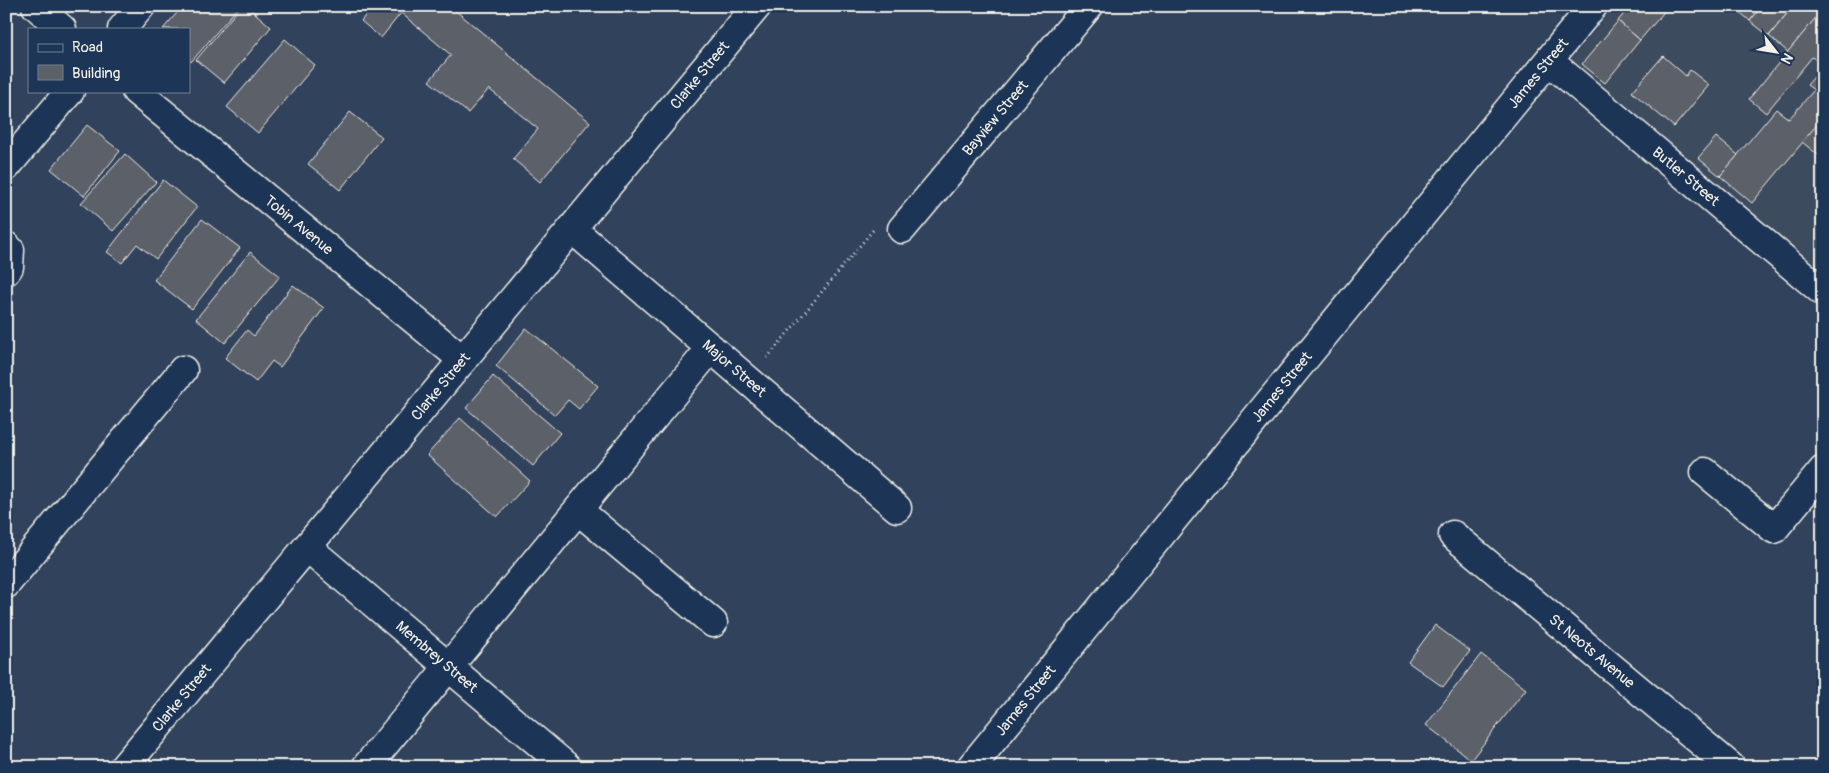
<svg xmlns="http://www.w3.org/2000/svg" width="1829" height="773" font-family="Pangolin,sans-serif">
	<rect width="100%" height="100%" fill="#30425c"/>
	<filter id="ink" filterUnits="userSpaceOnUse"><feTurbulence type="fractalNoise" baseFrequency=".02" numOctaves="2"/><feDisplacementMap in="SourceGraphic" scale="10" xChannelSelector="R" yChannelSelector="G"/><feConvolveMatrix kernelMatrix="1 2 1 2 8 2 1 2 1" color-interpolation-filters="sRGB"/></filter>
	<g filter="url(#ink)">
		<path fill="#3d4b5f" d="M1615,6H1823V282L1565,67Z"/>
		<g fill="#5b6167" stroke="#f4f1e8">
			<path d="M183,6H239L191,62L189,60V29H163Z"/>
			<path d="M241,6H247L271,27L224,83L196,60Z"/>
			<path d="M373,6H450L590,122L540,182L513,159L538,129L489,89L468,113L429,81L451,55L401,13L381,38L361,21Z"/>
			<path d="M1630,6H1669L1640,40L1618,21Z"/>
			<path d="M1733,6H1762L1750,21Z"/>
			<path d="M1762,6H1793L1769,36L1750,21Z"/>
			<path d="M1793,6H1821L1823,9L1788,52L1769,36Z"/>
			<path d="M1823,9V52L1816,60L1812,57L1766,113L1749,99Z"/>
			<path d="M1618,21L1640,40L1605,83L1582,64Z"/>
			<path d="M285,39L315,65L258,133L227,107Z"/>
			<path d="M1663,56L1686,76L1690,70L1709,85L1674,127L1632,92Z"/>
			<path d="M1823,67V118L1752,203L1720,176L1776,109L1789,119L1814,90L1807,85Z"/>
			<path d="M350,112L382,137L340,190L308,164Z"/>
			<path d="M1823,118V159L1802,142Z"/>
			<path d="M87,125L120,151L84,196L51,169Z"/>
			<path d="M1716,137L1738,155L1720,176L1698,158Z"/>
			<path d="M125,154L156,182L113,231L81,203Z"/>
			<path d="M163,180L197,207L156,259L137,244L122,263L107,252Z"/>
			<path d="M202,219L240,248L192,309L154,280Z"/>
			<path d="M250,252L280,276L225,343L196,319Z"/>
			<path d="M293,285L324,308L280,367L272,361L256,382L225,358L247,330L254,336Z"/>
			<path d="M526,328L598,386L579,409L568,400L555,415L496,366Z"/>
			<path d="M493,376L560,433L533,466L466,408Z"/>
			<path d="M460,418L530,481L497,517L427,455Z"/>
			<path d="M1435,625L1470,651L1443,687L1408,662Z"/>
			<path d="M1481,654L1526,689L1471,760L1426,725Z"/>
		</g>
		<g fill="none" stroke-linecap="round" stroke-linejoin="round">
			<g stroke="#f4f1e8" stroke-width="31">
				<g id="minor">
					<path d="M36,6L62,29"/>
					<path d="M122,29L141,6"/>
					<path id="s1" d="M1549,61L1823,292"/>
					<path id="s2" d="M136,91L463,360"/>
					<path d="M6,167L70,91"/>
					<path id="s3" d="M572,229L897,508"/>
					<path id="s4" d="M902,229L1089,6"/>
					<path d="M6,246L10,250L9,267L6,271"/>
					<path d="M1705,472L1774,529L1823,470"/>
					<path d="M578,510L713,623"/>
					<path id="s5" d="M1453,535L1731,767"/>
					<path id="s6" d="M307,547L567,767"/>
					<path d="M6,584L183,370"/>
					<path id="s7" d="M124,767L757,6"/>
					<path d="M366,767L711,348"/>
					<path id="s8" d="M971,767L1593,6"/>
				</g>
			</g>
			<path stroke="#f4f1e8" stroke-width="3" stroke-dasharray="1 4" stroke-linecap="butt" d="M767,358L873,230"/>
			<use href="#minor" stroke="#1d3557" stroke-width="28"/>
		</g>
	</g>
	<g text-anchor="middle" stroke-width="4" stroke-linejoin="round" paint-order="stroke">
		<g font-size="15" fill="#f4f1e8" stroke="#1d3557">
			<text dy="5" stroke="none"><textPath href="#s8" startOffset="896">James Street</textPath></text>
			<text dy="5" stroke="none"><textPath href="#s7" startOffset="900">Clarke Street</textPath></text>
			<text dy="5" stroke="none"><textPath href="#s4" startOffset="145">Bayview Street</textPath></text>
			<text dy="5" stroke="none"><textPath href="#s1" startOffset="179">Butler Street</textPath></text>
			<text dy="5" stroke="none"><textPath href="#s2" startOffset="211">Tobin Avenue</textPath></text>
			<text dy="5" stroke="none"><textPath href="#s3" startOffset="214">Major Street</textPath></text>
			<text dy="5" stroke="none"><textPath href="#s7" startOffset="495">Clarke Street</textPath></text>
			<text dy="5" stroke="none"><textPath href="#s8" startOffset="491">James Street</textPath></text>
			<text dy="5" stroke="none"><textPath href="#s5" startOffset="181">St Neots Avenue</textPath></text>
			<text dy="5" stroke="none"><textPath href="#s6" startOffset="170">Membrey Street</textPath></text>
			<text dy="5" stroke="none"><textPath href="#s7" startOffset="90">Clarke Street</textPath></text>
			<text dy="5" stroke="none"><textPath href="#s8" startOffset="86">James Street</textPath></text>
		</g>
	</g>
	<rect width="1829" height="773" fill="none" stroke="#1d3557" stroke-width="25"/>
	<rect x="12" y="12" width="1804" height="748" fill="none" stroke="#f4f1e8" stroke-width="2" filter="url(#ink)"/>
	<rect x="28" y="28" width="162" height="65" fill="#1d3557" stroke="#738091"/>
	<rect x="38" y="44" width="25" height="8" fill="#1d3557" stroke="#738091"/>
	<text x="72" y="52" font-size="15" fill="#f4f1e8">Road</text>
	<rect x="38" y="65" width="25" height="15" fill="#5b6167" stroke="#738091"/>
	<text x="72" y="78" font-size="15" fill="#f4f1e8">Building</text>
	<g transform="translate(1776 52) rotate(121)" stroke="#1d3557" stroke-width="4" paint-order="stroke">
	<path d="M0-4L9 19L0 12L-9 19Z" fill="#f4f1e8"/>
	<text y="-8" font-size="14" font-weight="bold" text-anchor="middle" fill="#f4f1e8">N</text>
	</g>
</svg>
